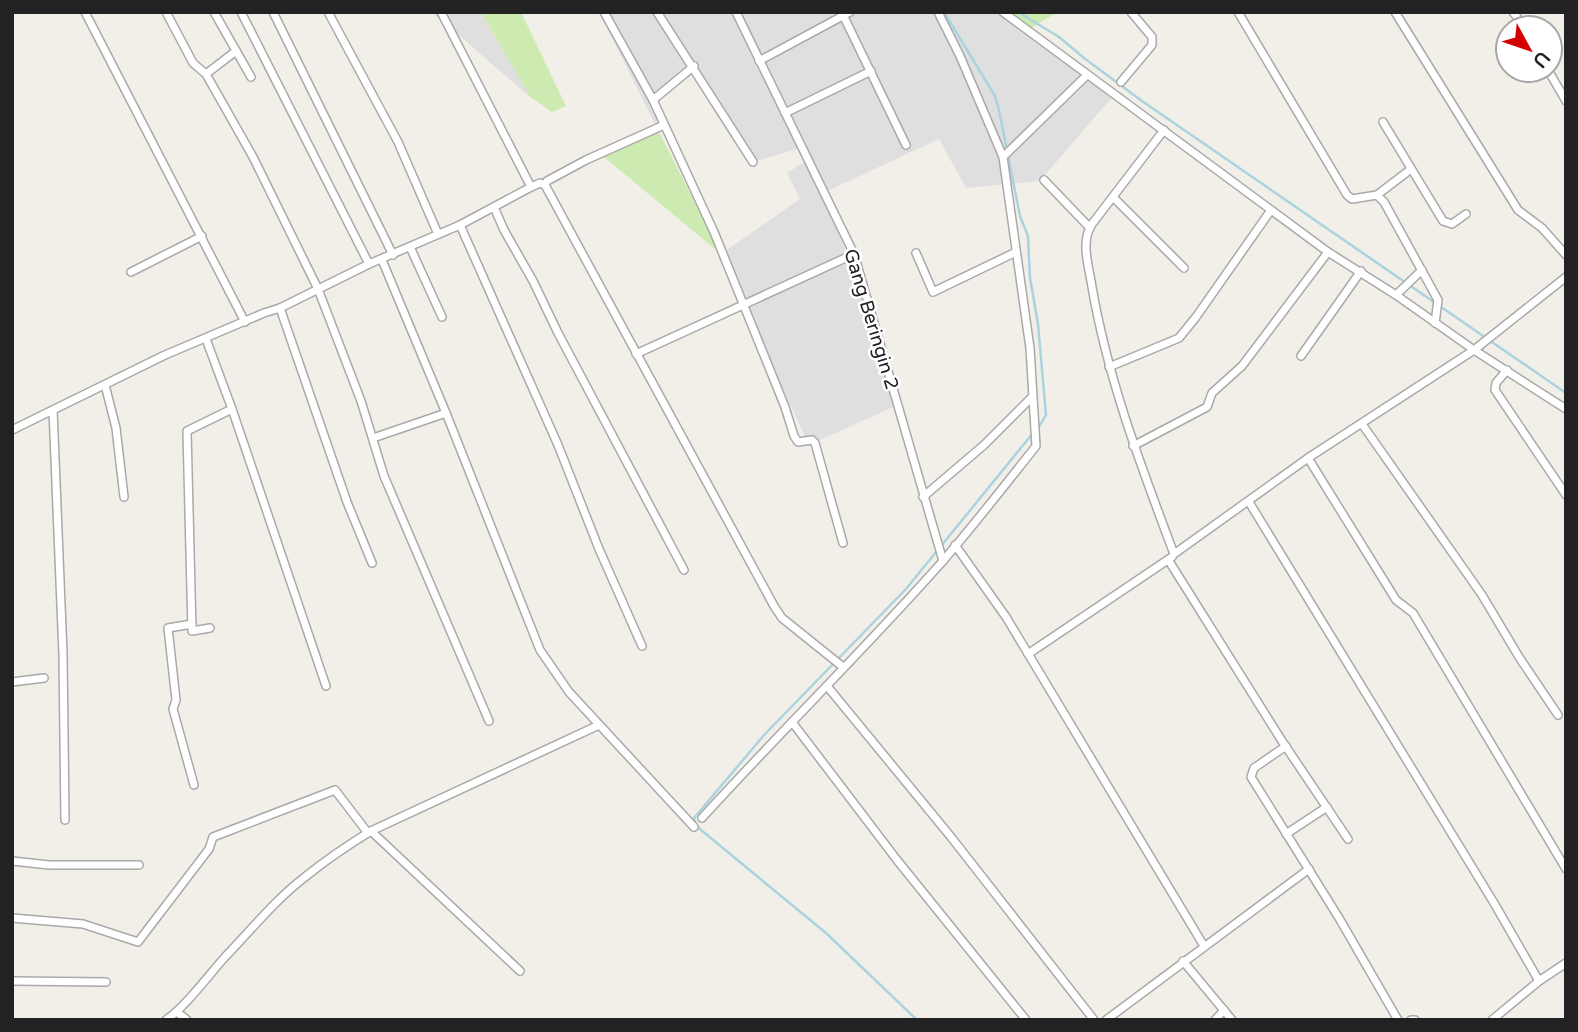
<svg xmlns="http://www.w3.org/2000/svg" width="1578" height="1032" font-family="'Varela Round',sans-serif">
	<rect width="100%" height="100%" fill="#f2efe9"/>
	<g fill="#e0dfdf">
		<path d="M432,12H481L530,97Z"/>
		<path d="M599,12H1001L1113,96L1040,181L966,188L939,139L823,193L880,341L898,405L809,445L721,254L800,199L787,173L809,159L800,148L750,163L695,73L660,98L656,126Z"/>
	</g>
	<g fill="#cdebb0">
		<path d="M481,12H521L566,106L552,112L530,97Z"/>
		<path d="M1001,12H1058L1026,31Z"/>
		<path d="M656,126L721,254L598,152Z"/>
	</g>
	<g fill="none" stroke-linecap="round" stroke-linejoin="round">
		<g stroke="#aad3df" stroke-width="2.5">
			<path d="M944,12L995,96L999,110L1020,216L1028,236L1030,278L1038,324L1046,415L1038,428"/>
			<path d="M1018,12L1059,37L1084,58L1142,101L1566,393"/>
			<path d="M917,1020L826,933L701,830L695,823L694,818L765,734L906,589L1033,433"/>
		</g>
		<g stroke="#a9a9a9" stroke-width="10">
			<g id="street">
				<path d="M85,12L245,322"/>
				<path d="M166,12L193,63L206,74L253,157L318,289L361,401L384,476L489,721"/>
				<path d="M214,12L251,77"/>
				<path d="M241,12L369,264"/>
				<path d="M273,12L393,255"/>
				<path d="M328,12L398,142L438,234"/>
				<path d="M441,12L531,187"/>
				<path d="M604,12L653,100L714,232L785,407L794,436L798,442L812,440L815,443L843,543"/>
				<path d="M657,12L753,162"/>
				<path d="M736,12L854,254L943,561"/>
				<path d="M938,12L960,56L1003,157L1087,75"/>
				<path d="M1003,12L1328,252L1396,295L1474,350L1566,409"/>
				<path d="M1238,12L1347,195L1352,199L1377,195L1384,202L1438,300L1435,323"/>
				<path d="M1395,12L1518,210L1542,228L1566,255"/>
				<path d="M1513,12L1525,28"/>
				<path d="M844,17L906,145"/>
				<path d="M759,61L850,12"/>
				<path d="M1548,70L1566,101"/>
				<path d="M206,74L236,51"/>
				<path d="M1121,82L1152,45V37L1131,12"/>
				<path d="M653,100L694,66"/>
				<path d="M785,113L871,71"/>
				<path d="M1383,122L1443,221L1452,224L1466,214"/>
				<path d="M1164,130L1092,224C1080,242 1089,266 1092,287C1108,380 1141,466 1174,554L1308,458L1474,350L1566,277"/>
				<path d="M1044,180L1090,228"/>
				<path d="M545,185L774,606L782,618L843,667"/>
				<path d="M1377,195L1411,169"/>
				<path d="M1113,197L1184,268"/>
				<path d="M494,207L504,230L533,281L558,333L684,570"/>
				<path d="M460,225L558,445L599,549L642,646"/>
				<path d="M410,247L442,317"/>
				<path d="M916,253L933,292L1016,252"/>
				<path d="M382,260L446,413L540,650L569,692L694,827"/>
				<path d="M131,272L202,236"/>
				<path d="M1396,295L1422,270"/>
				<path d="M280,308L347,502L372,563"/>
				<path d="M206,339L232,409L187,431L192,631L210,628"/>
				<path d="M636,354L854,254"/>
				<path d="M1301,356L1361,271"/>
				<path d="M1109,367L1179,338L1196,317L1271,210"/>
				<path d="M1507,370L1496,383L1495,390L1566,495"/>
				<path d="M105,385L116,428L124,497"/>
				<path d="M232,409L326,686"/>
				<path d="M53,410L63,654L65,820"/>
				<path d="M1362,424L1482,595L1519,657L1558,715"/>
				<path d="M12,430L165,355L264,313L280,308L369,264L460,225L531,187L540,183L545,185L547,181L586,160L664,125"/>
				<path d="M373,438L446,413"/>
				<path d="M1133,446L1207,407L1212,393L1242,366L1328,252"/>
				<path d="M1308,458L1396,600L1413,613L1566,869"/>
				<path d="M923,497L984,445L1031,398"/>
				<path d="M1249,502L1494,903L1539,981"/>
				<path d="M955,545L1006,617L1204,946"/>
				<path d="M1169,561L1282,741L1348,839"/>
				<path d="M192,624L168,628L176,700L173,709L194,785"/>
				<path d="M1028,654L1172,557"/>
				<path d="M12,682L44,678"/>
				<path d="M827,686L951,837L1094,1020"/>
				<path d="M792,722L897,860L1026,1020"/>
				<path d="M1286,746L1254,768L1251,777L1339,918L1398,1020"/>
				<path d="M702,818C781,731 865,649 942,562C974,525 1005,485 1036,446L1030,348L1003,157"/>
				<path d="M371,831L520,971"/>
				<path d="M1286,834L1327,807"/>
				<path d="M12,861L49,865H139"/>
				<path d="M12,918L83,924L138,942L209,849L213,837L335,790L368,833"/>
				<path d="M1183,961L1232,1020"/>
				<path d="M12,981L106,982"/>
				<path d="M177,1012L187,1020"/>
				<path d="M166,1020C187,1005 207,977 225,957C251,930 275,900 305,877C326,860 348,845 371,831L599,725"/>
				<path d="M1106,1020L1309,869"/>
				<path d="M1215,1020L1224,1010"/>
				<path d="M1411,1020H1415"/>
				<path d="M1492,1020L1539,981L1566,963"/>
			</g>
		</g>
		<use href="#street" stroke="#fff" stroke-width="7"/>
	</g>
	<g text-anchor="middle" stroke-width="5" stroke-linejoin="round" paint-order="stroke">
		<g font-size="19" fill="#222" stroke="#fff">
			<text transform="translate(872 319) rotate(73)" y="7">Gang Beringin 2</text>
		</g>
	</g>
	<rect width="1578" height="1032" fill="none" stroke="#222222" stroke-width="28"/>
	<g transform="translate(1529 49) rotate(130)"><circle r="33" fill="#ffffff" stroke="#a7a7a7" stroke-width="2"/>
	<path d="M0-5L12 26L0 18L-12 26Z" fill="#d40000"/>
	<text y="-10" font-size="19" font-weight="bold" text-anchor="middle" fill="#222222">U</text>
	</g>
</svg>
